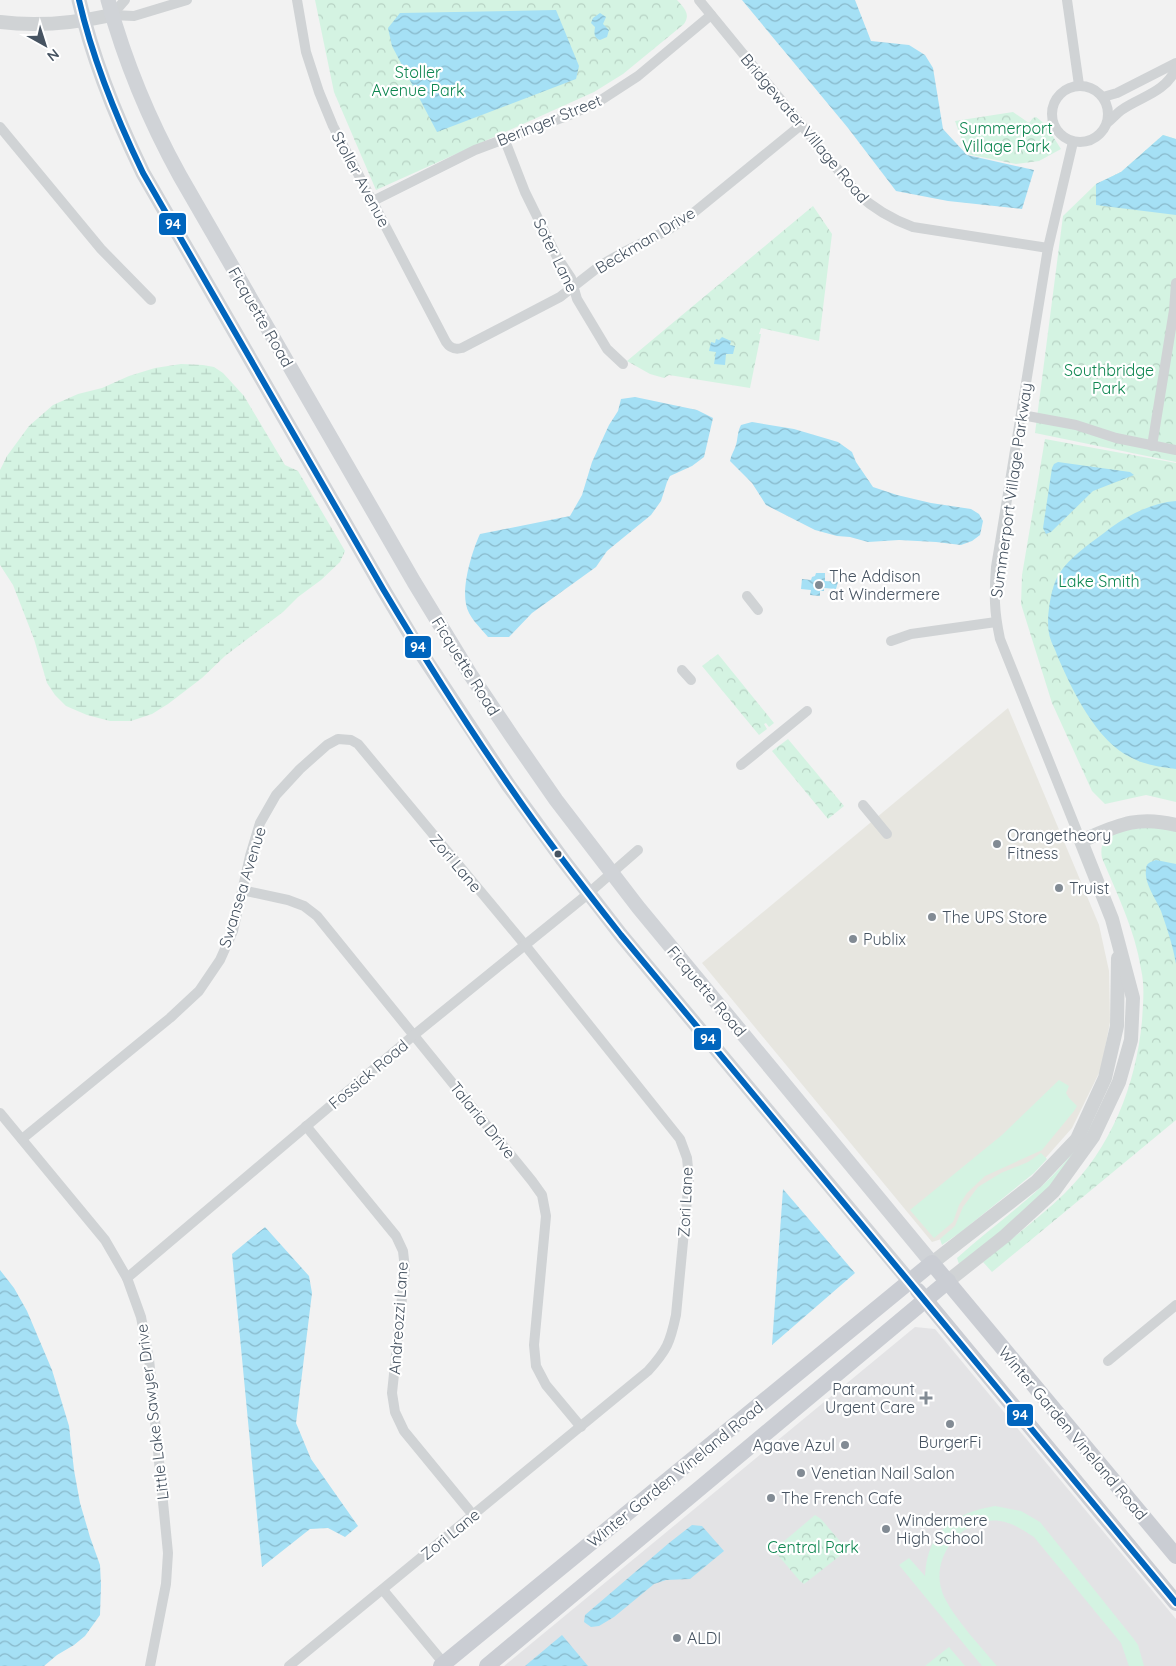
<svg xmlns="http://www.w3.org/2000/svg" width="1176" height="1666" font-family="Quicksand,sans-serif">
	<defs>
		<pattern id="wetland-marsh" width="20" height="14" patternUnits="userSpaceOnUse" patternTransform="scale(1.25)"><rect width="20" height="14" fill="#d4f3e2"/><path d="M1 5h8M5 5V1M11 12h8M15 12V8" fill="none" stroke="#b7d2c4"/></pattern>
		<pattern id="park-crowns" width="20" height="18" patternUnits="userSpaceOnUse" patternTransform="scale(1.25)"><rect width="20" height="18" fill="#d4f3e2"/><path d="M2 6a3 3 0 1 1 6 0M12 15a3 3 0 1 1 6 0" fill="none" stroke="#b7d2c4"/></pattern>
		<pattern id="water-waves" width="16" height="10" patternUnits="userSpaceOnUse" patternTransform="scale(1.25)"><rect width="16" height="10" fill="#a5e0f5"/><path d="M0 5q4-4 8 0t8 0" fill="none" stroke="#88b8ca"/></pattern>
	</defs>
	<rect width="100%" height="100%" fill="#f2f2f2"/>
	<path fill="#e7e6e0" d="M1008,708L1099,925L1109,971L1110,1022L1101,1069L1072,1128L1034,1171L957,1234L932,1242L702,963Z"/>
	<path fill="#e3e3e5" d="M915,1327L935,1329L1176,1619V1666H504Z"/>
	<g fill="#d4f3e2">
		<path d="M1059,1080L1069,1086L1066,1093L1069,1098L1077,1106L1074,1111L1042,1150L985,1176L967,1193L959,1205L953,1222L934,1238L910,1210L1002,1135Z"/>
		<path d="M1095,1119L1096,1125L1040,1201L959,1264L957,1258C992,1226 1033,1199 1064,1163C1076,1150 1085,1134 1095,1119Z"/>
		<path d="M1041,1153L1047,1159L1034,1173L961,1232L942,1245L940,1239L955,1226L963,1207L978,1187L1001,1173L1028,1162Z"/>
		<path d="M995,1506L1021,1511L1040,1522L1133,1638L1138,1645L1144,1666H1129L1121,1643L1034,1537C1023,1530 1013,1523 1000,1521C964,1516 932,1554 941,1588C946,1610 982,1648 997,1666H982L899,1565L909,1558L925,1576C927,1531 954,1513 995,1506Z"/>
	</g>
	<path fill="url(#wetland-marsh)" d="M181,364L203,365L214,367L223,373L244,396L285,465L298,471L345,551L340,562L321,580L298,597L283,612L225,656L202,678L168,704L152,714L131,721H110L87,715L66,706L55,695L47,683L34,639L13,585L0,565V470L7,456L29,426L53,405L78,394L102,388L129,376L155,368Z"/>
	<g fill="url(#park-crowns)">
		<path d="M315,0H677C684,8 691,14 684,24L623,74L594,92L376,190L334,92Z"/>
		<path d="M1013,112L1029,123L1033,118L1036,117L1045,124L1061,149L1039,161L1016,164L967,154L955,121Z"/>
		<path d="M1163,135L1176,139V462L1035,433L1063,216L1096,184L1121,172Z"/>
		<path d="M813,206L832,234L819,341L761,328L759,334H761L750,388L669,375L664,378L650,374L627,361Z"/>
		<path d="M1045,439L1176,463V802L1146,795L1105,804L1092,791L1052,703L1021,604L1022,575Z"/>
		<path d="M718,654L774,723L769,727L766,723L764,724L767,729L759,735L702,666Z"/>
		<path d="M788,739L844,806L828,819L772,751Z"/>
		<path d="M1154,827L1176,831V1120L992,1272L983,1262C1010,1240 1039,1218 1064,1194C1111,1149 1136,1085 1142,1021C1143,1003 1145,987 1141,969C1135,930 1117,894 1102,858C1096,829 1133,829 1154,827Z"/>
		<path d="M815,1515L821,1519L845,1547L846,1551L804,1584L800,1581L777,1554L776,1548Z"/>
		<path d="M949,1647L965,1666H925Z"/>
	</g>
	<g fill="url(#water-waves)">
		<path d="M742,0H855L871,41L909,45L925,55L933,68L943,129L967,155L1034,170L1022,209L948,201L896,191L848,128Z"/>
		<path d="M556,10L579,66L576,79L437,132L392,46L388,28L400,13Z"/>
		<path d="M600,13L606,17L603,24L609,30L607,37L600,40C594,38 594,34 595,27L591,23L593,18Z"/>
		<path d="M1163,135L1176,139V215L1096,205V184L1121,172Z"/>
		<path d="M722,337L731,341L730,345L735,346L733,354H726L725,365L714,364L716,352L709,351L711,342L715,343L716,339L719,340Z"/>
		<path d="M635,397L697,410L713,418L704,457L692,466L670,476L667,482L661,501L651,515L607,551L596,567L532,613L509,637H488C480,627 468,617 466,604C462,585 472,551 480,534L570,516L582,495L592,462L609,425L618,411L621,399Z"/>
		<path d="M752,422L794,429L838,442L852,452L856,462L873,487L897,495L931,503L971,509L979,514L983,521L980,535L972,541L961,545L936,542L899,540L868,542L850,537L837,536L815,530L766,505L752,483L730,461C731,455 734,451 736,445C738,438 737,433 741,425Z"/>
		<path d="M1058,462L1130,472L1134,475L1093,491L1051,532L1046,534L1043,528L1052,468L1054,464Z"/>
		<path d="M1176,501V769C1161,767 1145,765 1132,758C1096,741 1072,690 1057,655C1055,648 1050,641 1049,633C1046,619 1051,586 1059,574C1070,557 1088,545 1104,533C1124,517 1150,503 1176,501Z"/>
		<path d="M816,573H825V581L838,582L836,589L824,588V591H820V596L810,595L811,590L801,589L802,579L811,580L812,577L815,576Z"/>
		<path d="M1156,860L1176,864V964C1173,946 1167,928 1161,911C1156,899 1144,883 1146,870C1146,863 1150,862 1156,860Z"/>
		<path d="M783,1189L855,1273L772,1345Z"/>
		<path d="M265,1227L309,1276L312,1293L296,1423L311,1459L358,1526L345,1537L328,1528L310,1529L262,1567L232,1254Z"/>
		<path d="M0,1270L14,1288L27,1311L52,1370L69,1426L74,1470L80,1503L90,1537L100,1565L101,1585L100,1615L85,1636L74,1645L57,1655L44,1666H0Z"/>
		<path d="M692,1525L702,1526L724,1551L690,1579L666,1580L654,1584L614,1617L599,1626L591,1627L584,1622L585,1615L669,1543Z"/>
		<path d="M562,1635L588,1666H525Z"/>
	</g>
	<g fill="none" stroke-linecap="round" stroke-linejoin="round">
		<g stroke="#d0d3d5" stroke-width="10">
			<path d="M297,0L306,52L319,92L333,126L446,342C450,348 454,350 462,348L560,297L601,265L622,253L668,230L692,214L801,125"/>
			<path d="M699,0L857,193C874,209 891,219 913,227L1048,248"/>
			<path d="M1067,0L1079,85"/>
			<path d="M112,15L134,16L187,0"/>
			<path d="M112,15L125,0"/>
			<circle cx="1080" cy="114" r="28"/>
			<path d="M1103,97L1117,93L1176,63"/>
			<path d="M1108,122C1113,118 1118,112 1123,109C1143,96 1165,92 1176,69"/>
			<path d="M0,127L101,249L151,300"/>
			<path d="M504,138L525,192L557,257L571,278L577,299L607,349L623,364"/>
			<path d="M1073,142L1048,248L996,567C994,595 994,611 1000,639L1081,841"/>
			<path d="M373,201L475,150L572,114L598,102L638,76L711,15"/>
			<path d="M1022,415L1076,425L1116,438L1176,450"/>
			<path d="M1152,446L1174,310L1176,283"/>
			<path d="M747,596L758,610"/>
			<path d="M891,641L911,634L996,622"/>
			<path d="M682,670L691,680"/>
			<path d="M741,765L807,711"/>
			<path d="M863,805L887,834"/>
			<path d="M242,890L288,900L304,906L317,916L532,1181L542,1195L546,1216L534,1345L536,1366L546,1385L581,1427"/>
			<path d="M0,1113L105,1240L127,1278L141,1317L149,1359L168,1553L166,1584L150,1666"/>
			<path d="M306,1126L396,1236L403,1251L405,1269L392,1393L395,1412L404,1431L473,1515"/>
			<path d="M22,1139L170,1018L199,991L220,960L233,931L250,856L260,823L276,795L300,769L327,745L338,739L351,740L358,744L525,945L680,1139L687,1158L689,1179L676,1315C670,1343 667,1350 648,1371L289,1666"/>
			<path d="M127,1278L414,1035L583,898L638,850"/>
			<path d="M1108,1361L1176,1305"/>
			<path d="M383,1590L446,1666"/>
		</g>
		<g stroke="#d0d3d5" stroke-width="14">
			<path d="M0,22C38,27 75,23 112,15"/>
			<path d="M932,1263L1036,1182L1077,1139L1105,1078L1117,1026L1118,958"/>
			<path d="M948,1281L1005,1236L1054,1191L1093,1137L1119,1082L1131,1040L1133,998L1112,919L1081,841C1117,826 1136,815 1176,825"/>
		</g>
		<g stroke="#d0d3d7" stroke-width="15">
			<path d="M79,0C93,61 116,117 143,173L383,589L423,656L509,786L563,860L621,935L910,1282"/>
			<path d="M108,0C125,62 149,120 180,176L414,582L470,674L513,738L556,800L638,907L932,1263"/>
		</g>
		<g stroke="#cacdd3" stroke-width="16">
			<path d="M918,1291L1176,1603"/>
			<path d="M441,1666L932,1263L1176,1556"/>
			<path d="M487,1666L948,1281"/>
		</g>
		<g stroke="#fff" stroke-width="10">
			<path id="bus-1" d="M79,0C93,61 116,117 143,173L383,589C423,656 465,723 510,787C545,838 583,887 621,935L1176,1603"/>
		</g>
		<use href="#bus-1" stroke="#0065bd" stroke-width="6"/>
	</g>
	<g fill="#828b94" stroke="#fff" stroke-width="2">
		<circle cx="819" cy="585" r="5"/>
		<circle cx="997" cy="844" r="5"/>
		<circle cx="1059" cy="888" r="5"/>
		<circle cx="932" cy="917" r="5"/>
		<circle cx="853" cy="939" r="5"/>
		<path d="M923.5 1390.5h5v5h5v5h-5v5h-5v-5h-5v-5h5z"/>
		<circle cx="950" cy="1424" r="5"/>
		<circle cx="845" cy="1445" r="5"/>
		<circle cx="801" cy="1473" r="5"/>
		<circle cx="771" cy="1498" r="5"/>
		<circle cx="886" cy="1529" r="5"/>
		<circle cx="677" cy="1638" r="5"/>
	</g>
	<circle fill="#465361" stroke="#fff" stroke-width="2" cx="558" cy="854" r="4.5"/>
	<g text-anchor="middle" stroke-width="4.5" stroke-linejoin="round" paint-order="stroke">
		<g font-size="16" fill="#0d8650" stroke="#fff">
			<text x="418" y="78">Stoller<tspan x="418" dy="18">Avenue Park</tspan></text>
			<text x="1006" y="134">Summerport<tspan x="1006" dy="18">Village Park</tspan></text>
			<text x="1109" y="376">Southbridge<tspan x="1109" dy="18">Park</tspan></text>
			<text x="1099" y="587">Lake Smith</text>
			<text x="813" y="1553">Central Park</text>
		</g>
		<g font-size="16" fill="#465361" stroke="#fff">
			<text transform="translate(549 120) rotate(-22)" y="6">Beringer Street</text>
			<text transform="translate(805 128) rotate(50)" y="6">Bridgewater Village Road</text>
			<text transform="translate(361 179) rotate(62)" y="6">Stoller Avenue</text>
			<text transform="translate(645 240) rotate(-31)" y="6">Beckman Drive</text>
			<text transform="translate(556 255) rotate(64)" y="6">Soter Lane</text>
			<text transform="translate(261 317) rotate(60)" y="6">Ficquette Road</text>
			<text transform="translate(1011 490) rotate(-82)" y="6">Summerport Village Parkway</text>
			<text transform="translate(466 666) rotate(58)" y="6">Ficquette Road</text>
			<text transform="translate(456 863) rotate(50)" y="6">Zori Lane</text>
			<text transform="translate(242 887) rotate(-73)" y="6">Swansea Avenue</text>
			<text transform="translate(707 991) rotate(50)" y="6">Ficquette Road</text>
			<text transform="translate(368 1074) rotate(-40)" y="6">Fossick Road</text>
			<text transform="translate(483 1120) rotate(51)" y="6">Talaria Drive</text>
			<text transform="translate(685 1202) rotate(-87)" y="6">Zori Lane</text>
			<text transform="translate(398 1318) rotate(-86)" y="6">Andreozzi Lane</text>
			<text transform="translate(152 1412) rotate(-97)" y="6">Little Lake Sawyer Drive</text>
			<text transform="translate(1073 1433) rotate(50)" y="6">Winter Garden Vineland Road</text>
			<text transform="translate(675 1474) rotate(-39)" y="6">Winter Garden Vineland Road</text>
			<text transform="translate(450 1534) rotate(-39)" y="6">Zori Lane</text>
		</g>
		<g font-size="16" fill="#465361" stroke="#fff" text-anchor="start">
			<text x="829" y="582">The Addison<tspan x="829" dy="18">at Windermere</tspan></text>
			<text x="1007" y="841">Orangetheory<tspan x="1007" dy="18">Fitness</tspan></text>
			<text x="1069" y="894">Truist</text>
			<text x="942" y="923">The UPS Store</text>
			<text x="863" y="945">Publix</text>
			<text x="915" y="1395" text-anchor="end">Paramount<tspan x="915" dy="18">Urgent Care</tspan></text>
			<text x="950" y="1448" text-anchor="middle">BurgerFi</text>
			<text x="835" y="1451" text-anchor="end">Agave Azul</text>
			<text x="811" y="1479">Venetian Nail Salon</text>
			<text x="781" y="1504">The French Cafe</text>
			<text x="896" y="1526">Windermere<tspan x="896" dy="18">High School</tspan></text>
			<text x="687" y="1644">ALDI</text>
		</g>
	</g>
	<g stroke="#fff" stroke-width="2">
		<rect x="158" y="212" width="29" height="24" rx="5" fill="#0065bd"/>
		<rect x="404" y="635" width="28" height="24" rx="5" fill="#0065bd"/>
		<rect x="693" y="1027" width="29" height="24" rx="5" fill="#0065bd"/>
		<rect x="1006" y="1403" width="28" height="24" rx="5" fill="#0065bd"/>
	</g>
	<g font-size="14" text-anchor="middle" font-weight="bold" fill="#fff">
		<text x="173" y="229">94</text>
		<text x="418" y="652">94</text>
		<text x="708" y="1044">94</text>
		<text x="1020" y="1420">94</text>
	</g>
	<g transform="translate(45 45) rotate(141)" stroke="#ffffff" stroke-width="4" paint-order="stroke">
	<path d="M0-4L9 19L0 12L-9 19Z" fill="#465361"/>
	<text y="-8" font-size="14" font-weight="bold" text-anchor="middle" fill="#465361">N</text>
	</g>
</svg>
